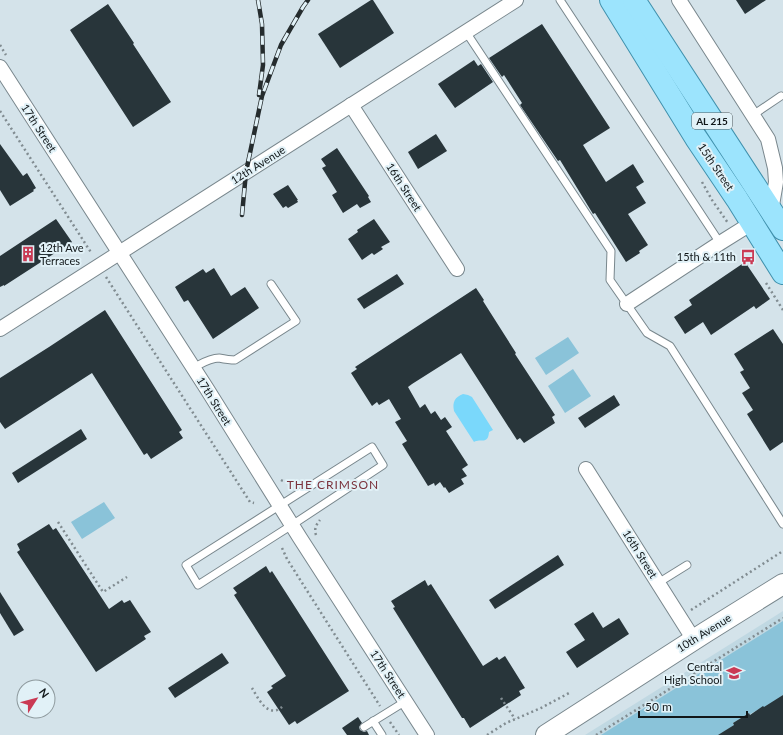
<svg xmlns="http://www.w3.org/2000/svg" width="783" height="735" font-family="Lato,sans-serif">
	<rect width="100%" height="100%" fill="#d4e3ea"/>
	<path fill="#c0d8e2" d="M783,611V735H585Z"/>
	<g fill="#8ac3d9">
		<path d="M568,337L579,353L546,375L535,358Z"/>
		<path d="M573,369L591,396L565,413L548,386Z"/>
		<path d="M104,502L115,518L82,539L71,522Z"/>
		<path d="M783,621V695L765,709L763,707L750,714L749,713L733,723L734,725L721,734V735H601Z"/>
	</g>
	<path fill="#7ad8fb" d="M463,394L468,395L472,397L493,430L489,432C488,445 481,438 474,442L454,411C452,402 455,397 463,394Z"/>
	<g fill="#28353a">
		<path d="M371,0H373L394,33L340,68L318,34Z"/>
		<path d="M736,0H766L745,14Z"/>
		<path d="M108,4L134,43L133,44L171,102L133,127L70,30Z"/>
		<path d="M542,24L610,128L583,145L606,182L633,164L644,182L636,187L646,203L628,214L648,245L639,251L640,253L626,262L595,213L593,214L560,160L558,161L520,105L522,103L504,75L502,77L489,58Z"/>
		<path d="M474,60L478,66L481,64L493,82L455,108L438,84Z"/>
		<path d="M436,134L447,151L418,169L408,152Z"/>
		<path d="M0,144L23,176L27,173L36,188L33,190L34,191L10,206L0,190Z"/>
		<path d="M337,148L369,196L368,197L371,202L360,208L357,204L343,213L332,195L337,192L322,168L326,166L321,159Z"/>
		<path d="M288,185L298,200H297L298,202L288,208L286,206L283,208L273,194Z"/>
		<path d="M56,219L72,242L4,286V285L0,287V256Z"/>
		<path d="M374,219L390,242L381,247L383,249L374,255L372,253L362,260L348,239L358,232L357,230Z"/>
		<path d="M745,262L770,299L756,309L754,306L711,335L703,322L685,334L674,317L692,305L689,300Z"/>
		<path d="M214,268L231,296L245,287L259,308L213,339L188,300L184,302L175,287L203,269L206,273Z"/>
		<path d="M397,274L404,284L364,309L357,299Z"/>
		<path d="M476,288L484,300L483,301L516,353L515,354L555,415L552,417L555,423L524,443L520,438L517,440L461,353L412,384L408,387L420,408L425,404L431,414L435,411L441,420L445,417L452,427L446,431L468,465L462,469L467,476L461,479L464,484L449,493L445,487L444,488L440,482L435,486L434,483L428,486L402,444L407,441L395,422L401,419L389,399L379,405L377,402L372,406L351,373L357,369L355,367Z"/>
		<path d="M105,310L182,430L179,432L183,438L151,459L147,453L144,455L92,373L5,429L0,422V378L49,347Z"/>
		<path d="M773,329L783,344V442L770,451L747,414L753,410L742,393L750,388L740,372L744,370L734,354Z"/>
		<path d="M614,395L620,405L585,428L578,418Z"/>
		<path d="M81,429L87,439L18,483L12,473Z"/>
		<path d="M49,524L53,530L56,528L109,609L122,600L124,603L130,600L151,632L144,636L146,639L96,672L17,552L20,550L17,544Z"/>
		<path d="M558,555L564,565L495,609L489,600Z"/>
		<path d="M266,566L270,573L272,571L349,691L297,724L295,721L289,725L267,692L273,688L271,686L286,676L234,595L237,593L233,588Z"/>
		<path d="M425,580L428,586L431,584L483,666L497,657L499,660L505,656L525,688L519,691L521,695L470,728L464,718H462L393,608L395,607L391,601Z"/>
		<path d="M0,592L24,630L14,636L0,613Z"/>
		<path d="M593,612L603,628L619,618L629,634L577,668L566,652L585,640L574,624Z"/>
		<path d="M222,653L229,663L175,698L168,688Z"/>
		<path d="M783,695V735H718L734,725L733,723L749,713L750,715L763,706L764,707Z"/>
		<path d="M358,717L362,723L359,727L360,730L364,732L367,731L369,735H347L342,728Z"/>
	</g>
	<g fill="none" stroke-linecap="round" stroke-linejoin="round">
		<g stroke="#79878d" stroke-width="9">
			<g id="service">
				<path d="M560,0L720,243"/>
				<path d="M466,32L611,251L610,280L647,333L670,346L783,524"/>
				<path d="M753,115L781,96"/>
				<path d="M193,368C201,364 209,358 219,358C224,359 229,360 235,360L296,321L271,284"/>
				<path d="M372,447L383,465L292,525L198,585L186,565Z"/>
				<path d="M658,583L687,565"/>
				<path d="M373,721L382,735"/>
				<path d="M364,727L406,701"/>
			</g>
		</g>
		<g stroke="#79878d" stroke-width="16">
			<g id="minor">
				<path d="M679,0L768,139L775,168L776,182L771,211"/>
				<path d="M0,67L207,389L300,538L427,735"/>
				<path d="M351,105L457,269"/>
				<path d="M627,304L720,243L752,223"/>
				<path d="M0,329L516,0"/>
				<path d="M586,469L694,640"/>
			</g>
		</g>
		<g stroke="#79878d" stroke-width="22">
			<path id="secondary" d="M546,735L706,632L783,584"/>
		</g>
		<g stroke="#4091ad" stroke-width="24">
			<g id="primary">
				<path d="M611,0L696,138L737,199L783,273"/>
				<path d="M634,0L783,229"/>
			</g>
		</g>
		<g stroke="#818c91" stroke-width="2.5" stroke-dasharray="2 3" stroke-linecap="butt">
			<path d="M0,45L6,55"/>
			<path d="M0,111L92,254"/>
			<path d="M702,182L712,200L728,223"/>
			<path d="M106,277L250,502L254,503"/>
			<path d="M766,283L783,310"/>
			<path d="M281,480C286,483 293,482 297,480"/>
			<path d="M58,522L103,592L127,577"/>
			<path d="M316,535C314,529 316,525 320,520"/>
			<path d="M282,548L287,559L380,706"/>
			<path d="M691,610L783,551"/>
			<path d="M252,688C257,696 265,714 277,710C279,709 281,708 283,706"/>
			<path d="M501,698L515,719"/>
			<path d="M390,722L399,735"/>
			<path d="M487,735L506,723L541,708L571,692"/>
			<path d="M596,735L783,618"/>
		</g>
		<use href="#service" stroke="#fff" stroke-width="7"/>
		<use href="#minor" stroke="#fff" stroke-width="14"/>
		<use href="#secondary" stroke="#fff" stroke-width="20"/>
		<use href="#primary" stroke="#9ce4fd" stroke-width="22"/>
		<g stroke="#252c2e" stroke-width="4.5">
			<g id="rail">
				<path d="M258,0L262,24L263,65L259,95"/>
				<path d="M242,215L246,172L262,96L281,45L303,7L308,0"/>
			</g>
		</g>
		<use href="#rail" stroke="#e1f1f7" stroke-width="3" stroke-dasharray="9" stroke-linecap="butt"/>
	</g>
	<defs>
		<g id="building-bare" transform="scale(1.2)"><path d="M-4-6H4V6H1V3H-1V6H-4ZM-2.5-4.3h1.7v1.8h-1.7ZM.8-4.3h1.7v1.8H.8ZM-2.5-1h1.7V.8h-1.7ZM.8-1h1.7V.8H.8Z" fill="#ca3a54" stroke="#e1f1f7" stroke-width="2.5" paint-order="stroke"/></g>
		<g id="bus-bare" transform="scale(1.2)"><path d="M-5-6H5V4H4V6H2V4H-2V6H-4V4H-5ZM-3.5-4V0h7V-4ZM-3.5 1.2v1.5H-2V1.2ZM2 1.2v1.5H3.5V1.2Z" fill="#ca3a54" stroke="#e1f1f7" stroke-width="2.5" paint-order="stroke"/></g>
		<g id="school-bare" transform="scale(1.2)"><path d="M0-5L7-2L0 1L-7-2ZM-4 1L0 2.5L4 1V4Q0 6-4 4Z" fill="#ca3a54" stroke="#e1f1f7" stroke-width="2.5" paint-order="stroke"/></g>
	</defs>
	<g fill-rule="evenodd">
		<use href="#building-bare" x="28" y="254"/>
		<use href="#bus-bare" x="748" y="257"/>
		<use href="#school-bare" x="734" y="673"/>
	</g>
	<g text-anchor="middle" stroke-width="4" stroke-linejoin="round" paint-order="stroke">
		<rect fill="#e1f1f7" stroke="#4f585c" stroke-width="1" x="692" y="113" width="40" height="16" rx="3"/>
		<g font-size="10" font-weight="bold" fill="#111719">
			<text x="712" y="125">AL 215</text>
		</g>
		<g font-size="11" fill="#111719" stroke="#e1f1f7">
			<text transform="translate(39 128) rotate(57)" y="4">17th Street</text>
			<text transform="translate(258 165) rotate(-32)" y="4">12th Avenue</text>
			<text transform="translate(716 167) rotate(56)" y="4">15th Street</text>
			<text transform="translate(404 187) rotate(57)" y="4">16th Street</text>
			<text transform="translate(214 401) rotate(58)" y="4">17th Street</text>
			<text transform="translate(640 554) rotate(58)" y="4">16th Street</text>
			<text transform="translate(704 633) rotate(-32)" y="4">10th Avenue</text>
			<text transform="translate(388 674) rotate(57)" y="4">17th Street</text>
		</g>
		<g font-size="11" fill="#111719" stroke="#e1f1f7" text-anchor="end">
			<text x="40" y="252" text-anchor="start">12th Ave<tspan x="40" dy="13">Terraces</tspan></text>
			<text x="736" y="261">15th &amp; 11th</text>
			<text x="722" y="671">Central<tspan x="722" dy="13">High School</tspan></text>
		</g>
		<g font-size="12" letter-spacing="1" fill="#7a323c" stroke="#e1f1f7">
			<text x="333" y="489">THE CRIMSON</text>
		</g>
	</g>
	<g transform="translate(36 699) rotate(54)"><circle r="19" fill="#e1f1f7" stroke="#8e9a9e"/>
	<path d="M0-3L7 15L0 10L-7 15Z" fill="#ca3a54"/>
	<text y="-6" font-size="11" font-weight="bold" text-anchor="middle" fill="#111719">N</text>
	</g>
	<path d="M639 711v6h108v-6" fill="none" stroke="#111719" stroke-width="2"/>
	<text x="645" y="711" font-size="12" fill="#111719" stroke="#e1f1f7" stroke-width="3" paint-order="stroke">50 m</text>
</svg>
